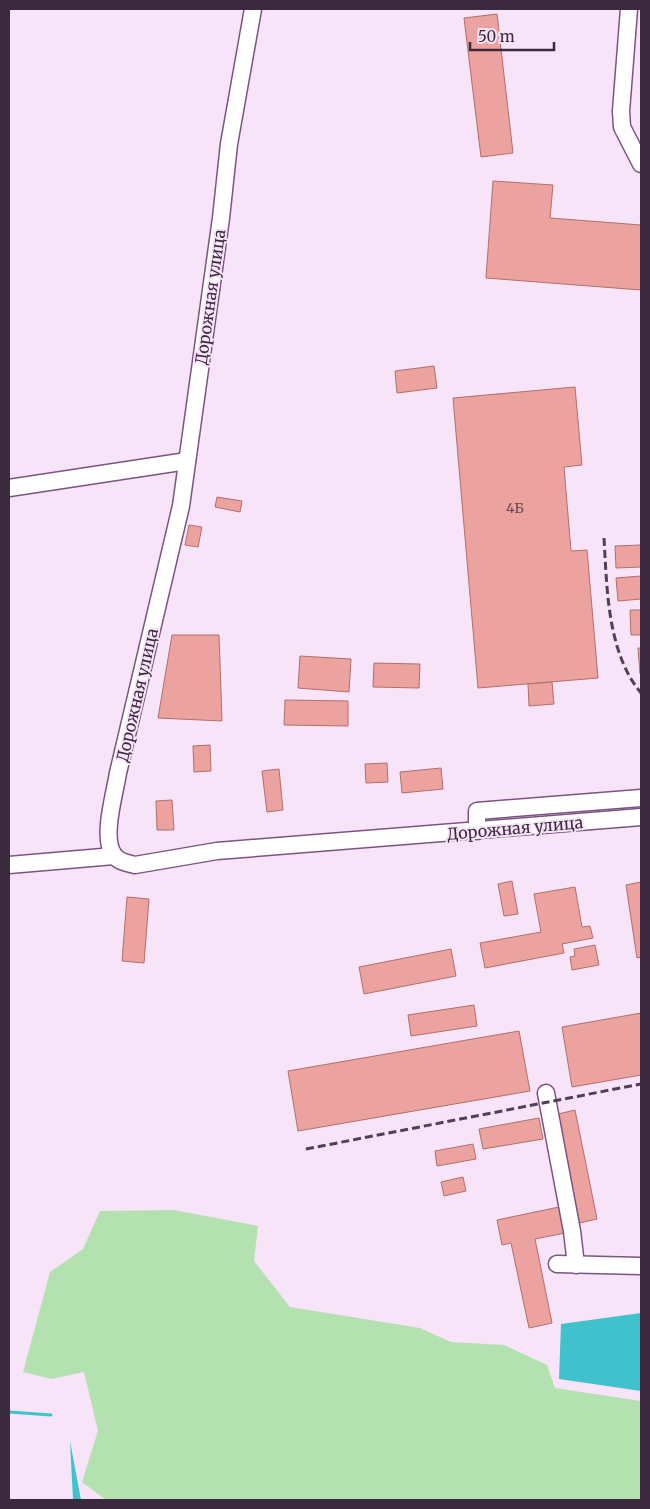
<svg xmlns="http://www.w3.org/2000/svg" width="650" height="1509" font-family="Merriweather,serif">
	<rect width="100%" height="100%" fill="#f7e4f9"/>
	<path fill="#b3e2b0" d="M174,1210L258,1226L254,1261L290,1307L420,1328L451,1342L504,1345L547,1365L555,1388L641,1401V1500H106L82,1482L98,1431L84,1372L51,1379L23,1372L50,1272L83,1249L100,1211Z"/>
	<g fill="#3fc2cc">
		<path d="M641,1313V1391L559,1379L561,1324Z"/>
		<path d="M70,1441L81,1500H73Z"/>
	</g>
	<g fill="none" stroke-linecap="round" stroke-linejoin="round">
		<path stroke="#3fc2cc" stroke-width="3" d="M9,1412L51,1415"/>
	</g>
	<g fill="#eca39f" stroke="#b26e6a">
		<path d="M497,14L513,153L481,157L464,18Z"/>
		<path d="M493,181L553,185L550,218L641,225V290L486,278Z"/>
		<path d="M434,366L437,388L397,393L395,371Z"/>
		<path d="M575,387L582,465L564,467L571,551L587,550L598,678L478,688L453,398Z"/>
		<path d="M217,497L242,501L240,512L215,507Z"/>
		<path d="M189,525L202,527L198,547L185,545Z"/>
		<path d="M641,545V567L616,568L615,546Z"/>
		<path d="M641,576V599L618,601L616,578Z"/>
		<path d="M630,610H641V635H631Z"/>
		<path d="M172,635H219L222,721L158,718Z"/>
		<path d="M638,648H641V674H640Z"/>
		<path d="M300,656L351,659L349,692L298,688Z"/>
		<path d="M374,663L420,664L419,688L373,687Z"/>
		<path d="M552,682L554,704L529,706L528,684Z"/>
		<path d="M285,700L348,701V726L284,725Z"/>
		<path d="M210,745L211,771L194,772L193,746Z"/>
		<path d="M387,763L388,782L366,783L365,764Z"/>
		<path d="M441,768L443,789L402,793L400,772Z"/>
		<path d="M279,769L283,810L267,812L262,771Z"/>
		<path d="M172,800L174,830H157L156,801Z"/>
		<path d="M512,881L518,914L504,916L498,884Z"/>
		<path d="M641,882V957L637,958L626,885Z"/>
		<path d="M575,887L582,927L590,926L593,938L562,944L564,953L485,968L480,943L541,932L534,894Z"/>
		<path d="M127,897L149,899L144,963L122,961Z"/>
		<path d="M595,945L599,965L572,970L570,957L575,956L574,949Z"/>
		<path d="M451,949L456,976L364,994L359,967Z"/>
		<path d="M474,1005L477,1026L411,1036L408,1015Z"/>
		<path d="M641,1013V1075L572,1087L562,1027Z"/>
		<path d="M519,1031L530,1091L298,1131L288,1071Z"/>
		<path d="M575,1110L597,1219L575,1224L554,1115Z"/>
		<path d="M539,1118L543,1139L483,1149L479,1129Z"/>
		<path d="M473,1144L476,1159L437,1166L435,1151Z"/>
		<path d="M463,1177L466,1191L444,1196L441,1182Z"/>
		<path d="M559,1207L565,1233L535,1239L552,1323L529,1328L511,1243L502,1245L497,1220Z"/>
	</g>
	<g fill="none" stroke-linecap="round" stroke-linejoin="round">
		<g stroke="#7d5382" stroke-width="19">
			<g id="minor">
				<path d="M253,9L229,144L221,218L181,506L118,773C115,793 101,838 114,855C118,862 128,863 135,865L217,851L641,817"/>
				<path d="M629,9L621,111L622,127L641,164"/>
				<path d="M9,488L187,461"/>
				<path d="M477,831V811L641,798"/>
				<path d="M9,865L114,856"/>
				<path d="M546,1093L572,1231L576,1265"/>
				<path d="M557,1264L641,1266"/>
			</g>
		</g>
		<use href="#minor" stroke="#fff" stroke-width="16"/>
		<g stroke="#513f53" stroke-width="3" stroke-dasharray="8 4" stroke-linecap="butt">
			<path d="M604,538C607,588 607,652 641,693"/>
			<path d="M306,1149L641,1084"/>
		</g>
	</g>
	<g text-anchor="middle" stroke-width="4" stroke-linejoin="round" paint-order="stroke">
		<g font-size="14" fill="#674856">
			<text x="515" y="513">4Б</text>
		</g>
		<g font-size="16" fill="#3b293d" stroke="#f7e4f9">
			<text transform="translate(210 297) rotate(-82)" y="6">Дорожная улица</text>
			<text transform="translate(137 695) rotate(-77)" y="6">Дорожная улица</text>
			<text transform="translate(515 828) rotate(-5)" y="6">Дорожная улица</text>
		</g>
	</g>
	<rect width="650" height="1509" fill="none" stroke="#3b293d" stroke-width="20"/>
	<path d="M470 42v8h84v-8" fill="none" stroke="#3b293d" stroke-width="2.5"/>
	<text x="478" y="42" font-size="15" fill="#3b293d" stroke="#f7e4f9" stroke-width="4" paint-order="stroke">50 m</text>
</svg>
